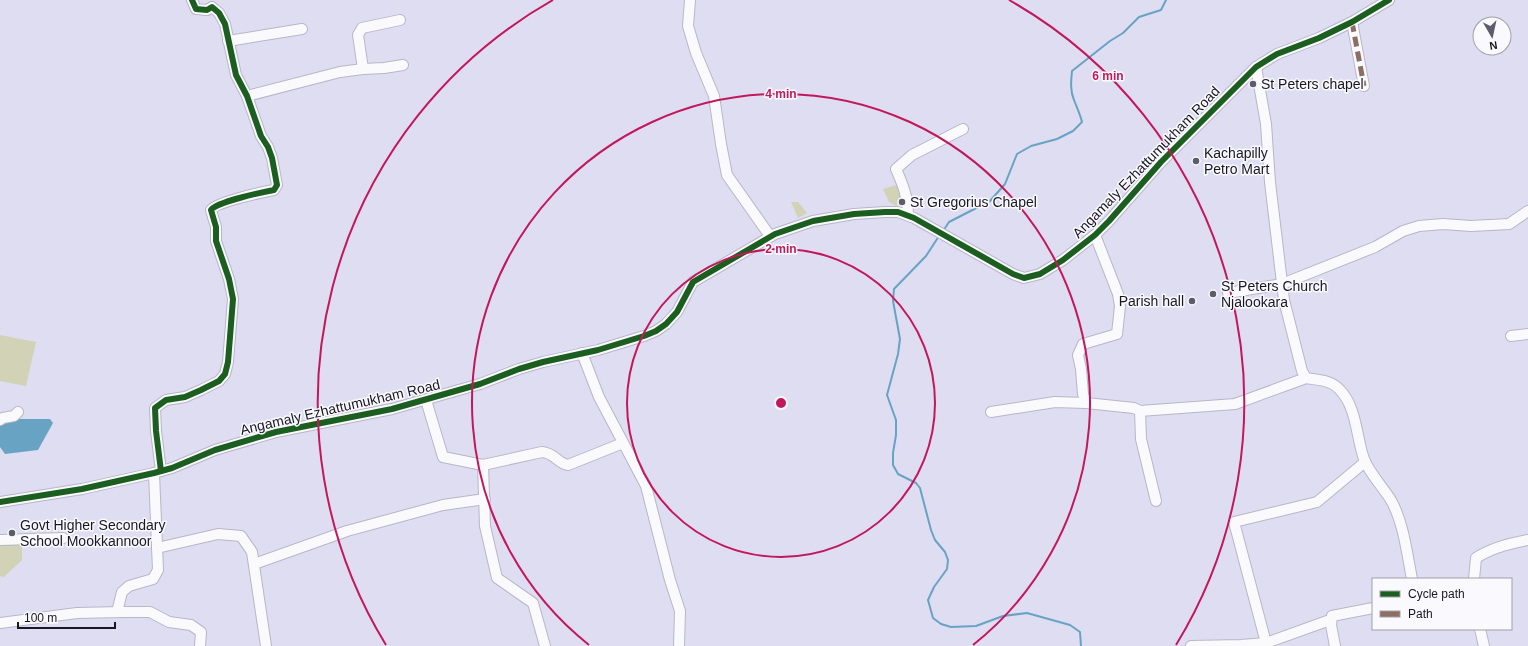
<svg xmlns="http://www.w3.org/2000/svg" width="1528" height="646" font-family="Arial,sans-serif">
	<rect width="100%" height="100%" fill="#dfddf2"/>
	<g fill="#d1d2b6">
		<path d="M900,184L904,196L896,206L889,202L883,189Z"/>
		<path d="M791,202H798L807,213L798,218Z"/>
		<path d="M0,335L36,342L26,386L0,381Z"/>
		<path d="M22,539V560L4,577L0,576V540Z"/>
	</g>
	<path fill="#69a3c4" d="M14,419H50L53,423L38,450L5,454L0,447V426Z"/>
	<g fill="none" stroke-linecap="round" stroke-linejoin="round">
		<g stroke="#69a3c4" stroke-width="2">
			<path d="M943,231L949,222L990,201L1005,184L1017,154L1031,146L1057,139L1073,131L1082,122C1080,114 1077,108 1074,100C1070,91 1071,81 1072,71L1110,41L1123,33L1139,17L1161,10L1166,0"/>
			<path d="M939,236L926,256L894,289L893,301L900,339L898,354L887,395L896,420V435L893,453V465L898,474L916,483L920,488L931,530L935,540L945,552L948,560L947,569L934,587L928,600L933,618L941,624L951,627L976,626L1003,616L1027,613L1070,625L1080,632L1081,646"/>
		</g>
		<g stroke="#b8b6c7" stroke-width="12">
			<g id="minor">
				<path d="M690,0L688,26L696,53L714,96L721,144L727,175L770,236"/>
				<path d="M1352,22L1364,86"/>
				<path d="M228,41L302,29"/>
				<path d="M1256,67L1266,124L1270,182L1284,300L1302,371L1306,378C1318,380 1332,380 1340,390C1357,408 1356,436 1364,459C1369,473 1384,488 1392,502C1404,525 1407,554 1412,579"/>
				<path d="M363,69L358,35L362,28L400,20"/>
				<path d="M247,96L340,72L363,69L384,68L403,65"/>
				<path d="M908,215C908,197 903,185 896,169L912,155L963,129"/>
				<path d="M1228,293L1282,284L1375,247L1403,231L1419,226L1443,224L1471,226L1509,224L1528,211"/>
				<path d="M1511,336L1528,334"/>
				<path d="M582,353L599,397L646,486L670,580L680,611L679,646"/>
				<path d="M426,400L443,457L483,465L485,526L497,578L533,603L545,646"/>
				<path d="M1086,403L1083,394L1081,369L1078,355L1083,344L1117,334L1120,306L1118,294L1095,235"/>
				<path d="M1140,411L1141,439L1156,501"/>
				<path d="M991,412L1055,402L1086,403L1134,408L1140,411L1235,404L1306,378"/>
				<path d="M0,420L3,418L14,416L18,412"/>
				<path d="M483,465L542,452C555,453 557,463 568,465L623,443"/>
				<path d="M161,471L156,431L155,408L166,400L185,397L201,390L219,381L225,374L228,362L233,299L229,279L216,241V227L211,210C216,202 263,192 274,190L277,185L272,158L268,147L261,136L247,96L236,75L225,24L219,13L212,7L207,10L196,9L192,0"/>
				<path d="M0,502L82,489L154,473L172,468L215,450L276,432L392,409L480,384L519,369L543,362L598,350L644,336L656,331L666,324L677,312L693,282L775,234L813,221L854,214L885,212H898L914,218L1013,274L1024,278L1040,274L1063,260L1095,235L1109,221L1161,162L1256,67L1277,54L1319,38L1352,22L1389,0"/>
				<path d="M0,540L63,538"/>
				<path d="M157,548L218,534L241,536L252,552L266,646"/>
				<path d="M254,564L347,531L443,505L485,499"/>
				<path d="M1474,579L1476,558C1491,548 1511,543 1528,540"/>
				<path d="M117,612L122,592L129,586L153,579L158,570L154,473"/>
				<path d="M0,623L77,613L122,612H150L169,622L191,625L201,632L200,646"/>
				<path d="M1480,629L1484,646"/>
				<path d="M1266,643L1234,522L1317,502L1365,462"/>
				<path d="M1191,646L1241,645L1266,643L1330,620"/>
				<path d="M1335,646L1331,625L1332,616L1373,608"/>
			</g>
		</g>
		<use href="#minor" stroke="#fafafd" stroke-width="10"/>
		<path stroke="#8d6e63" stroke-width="5" stroke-dasharray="10 5" stroke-linecap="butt" d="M1352,22L1364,86"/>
		<g stroke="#fafafe" stroke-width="8">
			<g id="cycleway">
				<path d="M161,471L156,431L155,408L166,400L185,397L201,390L219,381L225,374L228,362L233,299L229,279L216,241V227L211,210C216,202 263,192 274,190L277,185L272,158L268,147L261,136L247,96L236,75L225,24L219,13L212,7L207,10L196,9L192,0"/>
				<path d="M0,502L82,489L154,473L172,468L215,450L276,432L392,409L480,384L519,369L543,362L598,350L644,336L656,331L666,324L677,312L693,282L775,234L813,221L854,214L885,212H898L914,218L1013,274L1024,278L1040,274L1063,260L1095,235L1109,221L1161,162L1256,67L1277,54L1319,38L1352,22L1389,0"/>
			</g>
		</g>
		<use href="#cycleway" stroke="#1b5e20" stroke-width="6"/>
	</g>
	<g fill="none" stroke="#c2185b" stroke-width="2">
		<circle cx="781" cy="403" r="154"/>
		<path d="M589 645A309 309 0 1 1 973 645"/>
		<path d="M386 645A463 463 0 0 1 553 0M1009 0A463 463 0 0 1 1176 645"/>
	</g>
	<g fill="#5e5c6b" stroke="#fafafe" stroke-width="1.5">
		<circle cx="1253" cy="84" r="4"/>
		<circle cx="1196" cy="161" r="4"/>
		<circle cx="902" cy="202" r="4"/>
		<circle cx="1213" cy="294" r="4"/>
		<circle cx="1192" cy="301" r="4"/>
		<circle cx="12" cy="533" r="4"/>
	</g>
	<g text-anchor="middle" stroke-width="3" stroke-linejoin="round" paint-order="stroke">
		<g font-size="14" fill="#181623" stroke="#fafafe" text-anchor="start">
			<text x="1261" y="89">St Peters chapel</text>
			<text x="1204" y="158">Kachapilly<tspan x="1204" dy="16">Petro Mart</tspan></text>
			<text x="910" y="207">St Gregorius Chapel</text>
			<text x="1221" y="291">St Peters Church<tspan x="1221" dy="16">Njalookara</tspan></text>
			<text x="1184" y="306" text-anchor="end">Parish hall</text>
			<text x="20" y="530">Govt Higher Secondary<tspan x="20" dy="16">School Mookkannoor</tspan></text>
		</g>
		<g font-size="14" fill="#181623" stroke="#fafafe">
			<text transform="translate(1146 162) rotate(-46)" y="5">Angamaly Ezhattumukham Road</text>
			<text transform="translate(340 407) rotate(-13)" y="5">Angamaly Ezhattumukham Road</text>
		</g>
	</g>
	<circle cx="781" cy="403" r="6" fill="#c2185b" stroke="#fafafe" stroke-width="2"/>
	<g font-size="12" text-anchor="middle" font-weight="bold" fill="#c2185b" stroke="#fafafe" stroke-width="3" stroke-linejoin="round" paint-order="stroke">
		<text x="1108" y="80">6 min</text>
		<text x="781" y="98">4 min</text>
		<text x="781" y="253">2 min</text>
	</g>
	<rect x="1372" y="578" width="140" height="52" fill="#fafafe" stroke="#a09fa6"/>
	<rect x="1380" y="591" width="20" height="6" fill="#1b5e20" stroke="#a09fa6"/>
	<text x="1408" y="598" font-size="12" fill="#181623">Cycle path</text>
	<rect x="1380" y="611" width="20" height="6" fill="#8d6e63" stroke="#a09fa6"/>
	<text x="1408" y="618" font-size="12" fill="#181623">Path</text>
	<g transform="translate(1492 36) rotate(171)"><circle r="19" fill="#fafafe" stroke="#a09fa6"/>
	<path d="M0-3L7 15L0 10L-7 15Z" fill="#5e5c6b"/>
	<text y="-6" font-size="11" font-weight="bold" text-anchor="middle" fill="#181623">N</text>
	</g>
	<path d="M18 622v6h97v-6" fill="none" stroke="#181623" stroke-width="2"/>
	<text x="24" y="622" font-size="12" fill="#181623" stroke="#fafafe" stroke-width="3" paint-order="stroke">100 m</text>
</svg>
